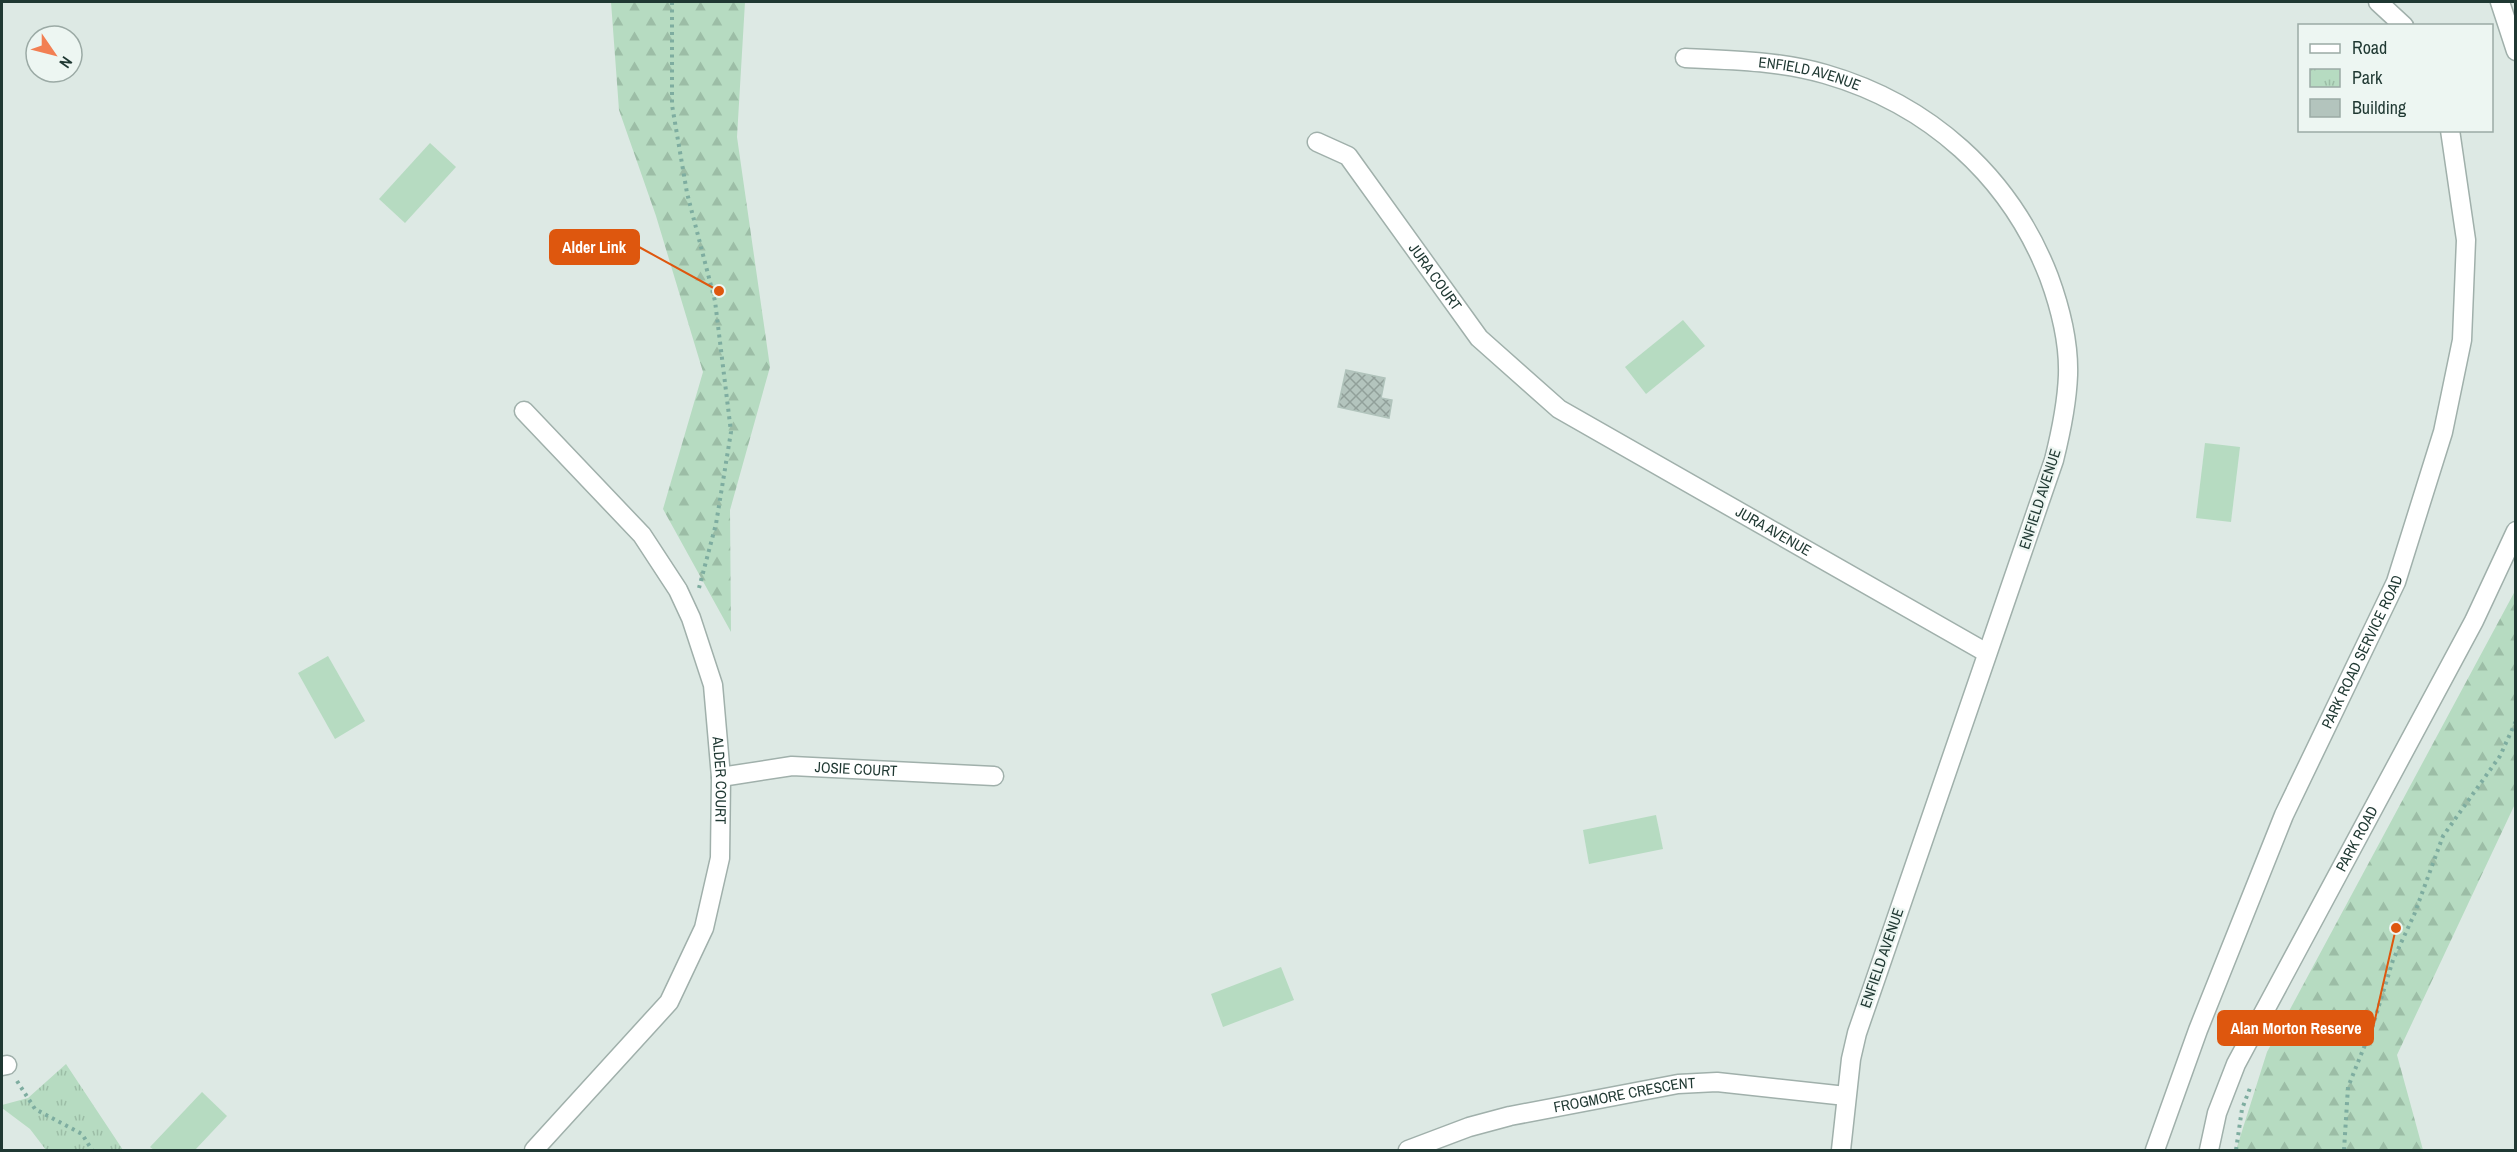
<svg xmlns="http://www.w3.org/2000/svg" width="2517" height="1152" font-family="'Archivo Narrow',sans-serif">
	<defs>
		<pattern id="forest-firs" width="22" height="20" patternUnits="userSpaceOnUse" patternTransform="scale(1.5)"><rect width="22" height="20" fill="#b6dbc1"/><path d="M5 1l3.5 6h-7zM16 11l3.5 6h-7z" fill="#9cbda6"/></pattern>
		<pattern id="park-tufts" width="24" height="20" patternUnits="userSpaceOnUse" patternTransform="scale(1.5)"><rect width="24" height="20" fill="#b6dbc1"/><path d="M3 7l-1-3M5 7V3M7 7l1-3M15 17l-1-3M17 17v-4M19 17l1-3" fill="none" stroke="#9cbda6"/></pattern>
		<pattern id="building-cross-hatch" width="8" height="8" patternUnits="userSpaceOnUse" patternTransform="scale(1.5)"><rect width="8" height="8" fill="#b3c4bd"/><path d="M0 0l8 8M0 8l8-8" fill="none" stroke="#91a09a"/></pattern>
	</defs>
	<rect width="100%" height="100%" fill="#dde9e4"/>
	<g fill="url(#forest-firs)">
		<path d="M611,2H745L737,137L770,367L730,510L731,632L663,509L703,372L656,216L619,110Z"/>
		<path d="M2515,591V804L2397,1055L2423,1150H2236L2267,1052Z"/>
	</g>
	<path fill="url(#park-tufts)" d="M66,1064L123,1150H46L30,1129L2,1108V1105L28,1098Z"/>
	<g fill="#b6dbc1">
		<path d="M430,143L456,167L405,223L379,199Z"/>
		<path d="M1683,320L1705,346L1646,394L1625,367Z"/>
		<path d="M2205,443L2240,447L2231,522L2196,518Z"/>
		<path d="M328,656L365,721L335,739L298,673Z"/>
		<path d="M1656,815L1663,849L1589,864L1583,830Z"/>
		<path d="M1281,967L1294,1000L1223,1027L1211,994Z"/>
		<path d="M202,1092L227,1116L195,1150H154L150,1147Z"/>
	</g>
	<path fill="url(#building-cross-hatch)" stroke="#b0c3bb" stroke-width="1.5" d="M1346,370L1385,378L1381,398L1392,400L1389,418L1338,407Z"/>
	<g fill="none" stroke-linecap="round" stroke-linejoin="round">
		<g stroke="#a0b0ab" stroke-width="21">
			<g id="minor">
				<path d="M2378,2L2404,26"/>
				<path d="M2500,2L2516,51"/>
				<path id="s1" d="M1685,58C1732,60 1779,61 1825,74C1929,104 2010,176 2049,277C2060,307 2069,342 2068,375C2067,403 2061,432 2054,460L1857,1033L1851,1059L1841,1150"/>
				<path id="s2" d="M1317,142L1348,156L1479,338L1559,409L1987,653"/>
				<path id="s3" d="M524,411L642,535L678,590L691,618L713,685L721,777L720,858L704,928L669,1002L534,1150"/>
				<path id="s4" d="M721,777L792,766L994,776"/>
				<path d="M2,1066L7,1065"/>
				<path id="s5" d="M1408,1150L1469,1127L1510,1116L1678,1084L1717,1082L1846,1096"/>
				<path id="s6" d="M2155,1150L2198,1030L2284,815L2396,582L2443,432L2462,340L2466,240L2450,130"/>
				<path id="s7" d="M2209,1150L2217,1113L2236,1064L2474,621L2516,531"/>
			</g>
		</g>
		<g stroke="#7eada0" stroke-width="4" stroke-dasharray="3 4.5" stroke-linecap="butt">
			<path d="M672,2V105L687,193L715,301L731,432L716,524L699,588"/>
			<path d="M17,1081L35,1109L82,1134L92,1150"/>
			<path d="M2236,1150L2242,1109L2250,1088"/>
			<path d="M2344,1150L2348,1087L2373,1025L2393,960L2414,915L2443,836L2500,756L2516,721"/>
		</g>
		<use href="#minor" stroke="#fff" stroke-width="18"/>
	</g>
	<g text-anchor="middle" stroke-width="4.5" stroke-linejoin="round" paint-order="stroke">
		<g font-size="15" fill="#1f3832" stroke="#edf6f2">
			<text dy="5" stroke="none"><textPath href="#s1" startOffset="126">ENFIELD AVENUE</textPath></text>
			<text dy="5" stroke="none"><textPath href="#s2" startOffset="183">JURA COURT</textPath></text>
			<text transform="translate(2040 499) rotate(-72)" y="5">ENFIELD AVENUE</text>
			<text dy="5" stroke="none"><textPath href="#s2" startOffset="612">JURA AVENUE</textPath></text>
			<text dy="5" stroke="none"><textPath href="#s6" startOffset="540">PARK ROAD SERVICE ROAD</textPath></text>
			<text dy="5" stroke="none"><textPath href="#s4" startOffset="136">JOSIE COURT</textPath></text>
			<text dy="5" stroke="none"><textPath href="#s3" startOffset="434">ALDER COURT</textPath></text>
			<text dy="5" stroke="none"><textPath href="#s7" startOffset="346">PARK ROAD</textPath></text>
			<text transform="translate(1882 958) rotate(-71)" y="5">ENFIELD AVENUE</text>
			<text dy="5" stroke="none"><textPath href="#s5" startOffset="224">FROGMORE CRESCENT</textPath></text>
		</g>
	</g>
	<path fill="none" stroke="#de570e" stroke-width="2" d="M719 291L639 247M2396 928L2373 1028"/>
	<g fill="#de570e" stroke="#edf6f2" stroke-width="2">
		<circle cx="719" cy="291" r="6"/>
		<circle cx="2396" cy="928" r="6"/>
	</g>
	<g fill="#de570e" stroke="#de570e" stroke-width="2">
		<rect x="550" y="230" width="89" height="34" rx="6"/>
		<rect x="2218" y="1011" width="155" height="34" rx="6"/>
	</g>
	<g font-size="16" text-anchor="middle" font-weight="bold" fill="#fff">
		<text x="594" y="253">Alder Link</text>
		<text x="2296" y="1034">Alan Morton Reserve</text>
	</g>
	<rect width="2517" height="1152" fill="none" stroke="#1f3832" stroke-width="6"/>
	<rect x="2298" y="24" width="195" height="108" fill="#edf6f2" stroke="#9baaa5" stroke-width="1.5"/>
	<rect x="2310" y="44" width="30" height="9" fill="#ffffff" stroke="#9baaa5" stroke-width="1.5"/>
	<text x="2352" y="54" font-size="18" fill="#1f3832">Road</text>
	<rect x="2310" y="69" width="30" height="18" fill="url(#park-tufts)" stroke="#9baaa5" stroke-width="1.5"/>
	<text x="2352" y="84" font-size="18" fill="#1f3832">Park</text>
	<rect x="2310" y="99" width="30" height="18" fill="#b3c4bd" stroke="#9baaa5" stroke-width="1.5"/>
	<text x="2352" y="114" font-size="18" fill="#1f3832">Building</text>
	<g transform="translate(54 54) rotate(125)"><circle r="28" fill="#edf6f2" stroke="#9baaa5" stroke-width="1.5"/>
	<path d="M0-4.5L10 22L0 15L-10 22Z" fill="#f27f53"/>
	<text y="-9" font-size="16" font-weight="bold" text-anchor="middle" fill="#1f3832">N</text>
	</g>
</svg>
